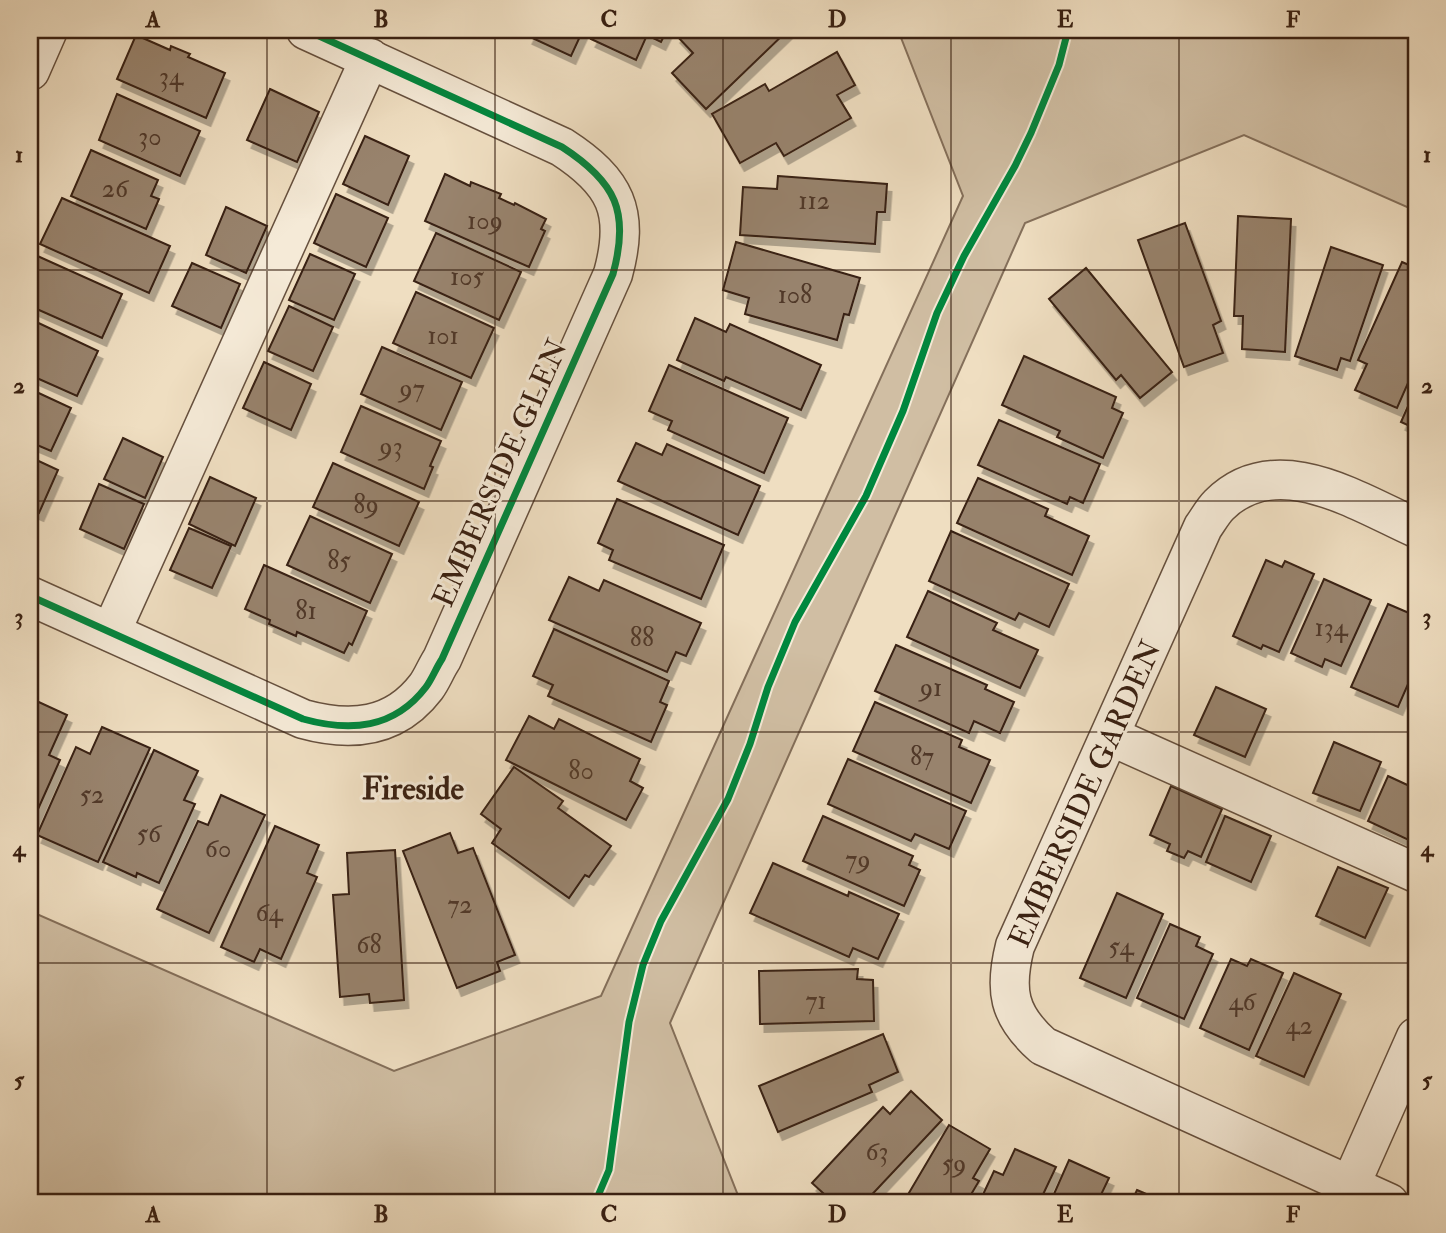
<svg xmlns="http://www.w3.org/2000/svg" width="1446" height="1233" font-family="'IM FELL Double Pica',serif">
	<defs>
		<filter id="shadow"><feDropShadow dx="4.5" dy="8" stdDeviation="0" flood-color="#0004"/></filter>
	</defs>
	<rect width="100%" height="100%" fill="#efdec1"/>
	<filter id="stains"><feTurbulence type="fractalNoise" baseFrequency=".00286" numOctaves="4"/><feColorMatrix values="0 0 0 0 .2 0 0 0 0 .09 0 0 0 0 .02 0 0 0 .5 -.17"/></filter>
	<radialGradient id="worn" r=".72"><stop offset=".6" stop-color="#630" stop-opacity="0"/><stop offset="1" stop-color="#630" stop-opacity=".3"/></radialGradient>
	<path fill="#d0bea3" stroke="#846f5a" stroke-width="2" d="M898,30H1416V211L1244,135L1025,223L670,1023L741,1203H30V911L394,1071L601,996L963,196Z"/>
	<g fill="#98836d" stroke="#392012" stroke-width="2" filter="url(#shadow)">
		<path d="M531,30H583L571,56L528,36Z"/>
		<path d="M596,30H667L661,42L647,35L636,60L591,39Z"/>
		<path d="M681,30L701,31L788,30L706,109L672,73L693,53L676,35Z"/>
		<path d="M136,35L170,50L171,46L190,54L188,57L225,73L206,118L117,79Z"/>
		<path d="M837,52L855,85L837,95L851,118L784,156L776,143L740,163L712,114L765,84L769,91Z"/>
		<path d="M270,89L319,112L297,162L247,140Z"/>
		<path d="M117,94L200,131L180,176L99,140Z"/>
		<path d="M365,136L409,156L388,205L343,184Z"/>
		<path d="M91,150L158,180L151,196L159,199L146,229L71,196Z"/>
		<path d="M445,174L470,186L471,182L501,194L499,198L514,205L515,203L546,219L541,229L545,231L529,267L425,221Z"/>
		<path d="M778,176L887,184L885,212H877L875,244L740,235L743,187L777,189Z"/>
		<path d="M336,194L388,218L366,267L314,243Z"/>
		<path d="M62,198L170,246L149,293L40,244Z"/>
		<path d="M226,207L267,226L246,273L206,255Z"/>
		<path d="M1238,216L1291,219L1285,352L1242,349L1243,316H1234Z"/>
		<path d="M1185,223L1221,321L1213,325L1223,353L1184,367L1138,240Z"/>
		<path d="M436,233L521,272L499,320L414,281Z"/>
		<path d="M736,242L860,278L849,315L844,314L837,340L745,314L749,298L723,290Z"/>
		<path d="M1331,247L1383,265L1350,361L1341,358L1337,370L1295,356Z"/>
		<path d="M33,254L122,294L102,338L30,306V261Z"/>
		<path d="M310,254L355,274L334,320L289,300Z"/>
		<path d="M1402,262L1416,268V365L1397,408L1355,390L1367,364L1358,360Z"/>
		<path d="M192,263L240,284L221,328L172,306Z"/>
		<path d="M1086,268L1172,372L1140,398L1121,375L1116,380L1049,299Z"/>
		<path d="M416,292L494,328L471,378L393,343Z"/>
		<path d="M289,306L333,327L313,371L268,351Z"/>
		<path d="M695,318L726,332L730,324L821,365L801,410L726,377L724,381L677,360Z"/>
		<path d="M30,319L98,351L77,396L30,375Z"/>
		<path d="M382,347L462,382L441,430L361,394Z"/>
		<path d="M1024,356L1116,397L1112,408L1123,413L1103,458L1057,437L1060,431L1002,405Z"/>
		<path d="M264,362L311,384L291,430L243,408Z"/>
		<path d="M669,365L788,418L764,473L668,430L672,421L649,411Z"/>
		<path d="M1416,388V429L1401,422Z"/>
		<path d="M30,389L71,408L51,451L30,442Z"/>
		<path d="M361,406L441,441L430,466L433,467L424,489L341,452Z"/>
		<path d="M999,420L1100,464L1083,503L1070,497L1067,504L978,465Z"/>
		<path d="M123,438L163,457L145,498L104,479Z"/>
		<path d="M636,443L662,455L667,444L760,486L738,535L618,481Z"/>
		<path d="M30,457L58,470L39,513L30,509Z"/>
		<path d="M333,463L419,502L399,546L313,507Z"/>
		<path d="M210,477L256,498L235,546L189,524Z"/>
		<path d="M978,478L1048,509L1045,516L1089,536L1072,575L957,523Z"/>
		<path d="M99,484L144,504L124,549L80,529Z"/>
		<path d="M617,499L724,545L701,599L609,560L613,550L598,543Z"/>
		<path d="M310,516L392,554L370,603L287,565Z"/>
		<path d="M189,528L231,546L212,588L170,570Z"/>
		<path d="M951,531L1069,584L1049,627L1019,613L1015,620L929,581Z"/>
		<path d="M1266,560L1282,567L1285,561L1314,574L1279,652L1263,645L1261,649L1233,636Z"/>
		<path d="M264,565L367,611L352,645L349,643L344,653L297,632L296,636L269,624L270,620L245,609Z"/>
		<path d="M569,577L599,591L604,580L701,623L686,656L676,652L667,672L549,620Z"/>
		<path d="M1324,579L1371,600L1341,666L1325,659L1322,667L1291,653Z"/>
		<path d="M928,591L997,623L993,630L1038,650L1020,688L907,637Z"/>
		<path d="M1388,604L1416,616V666L1398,707L1351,687Z"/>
		<path d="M554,629L669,681L660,702L667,705L651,742L548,696L553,685L533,676Z"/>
		<path d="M896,645L987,685L985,689L1014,702L1000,733L974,721L969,733L875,691Z"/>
		<path d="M1216,687L1266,709L1245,757L1194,735Z"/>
		<path d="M30,698L67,715L49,755L60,760L30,827Z"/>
		<path d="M875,702L962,740L959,747L990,760L971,803L853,751Z"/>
		<path d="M529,716L554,729L559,719L640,759L630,781L643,788L626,820L506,760Z"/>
		<path d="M102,727L150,748L98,862L37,835L76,747L90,754Z"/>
		<path d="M1334,742L1381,762L1360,811L1313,793Z"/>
		<path d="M154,750L198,771L184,800L195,804L159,883L137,873L136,877L103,862Z"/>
		<path d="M848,759L966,811L949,849L915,834L911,841L828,804Z"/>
		<path d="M514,767L563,801L558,808L611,846L589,877L585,875L569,898L492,843L501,829L481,814Z"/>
		<path d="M1388,776L1416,789V835L1413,842L1368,821Z"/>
		<path d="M1171,786L1222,809L1201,857L1188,851L1184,858L1167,851L1170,844L1150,835Z"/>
		<path d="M221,795L265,815L209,933L157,909L198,821L208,825Z"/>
		<path d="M823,816L913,856L909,865L920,870L904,906L803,861Z"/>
		<path d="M1225,816L1271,836L1251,882L1206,862Z"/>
		<path d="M275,826L319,845L307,873L317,877L281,959L260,949L254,962L221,947Z"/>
		<path d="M450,833L458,853L473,848L515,955L497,962L500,971L457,988L403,851Z"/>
		<path d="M395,850L404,1000L370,1003L369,994L340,997L333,895L349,894L347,853Z"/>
		<path d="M773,863L848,896L849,892L899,914L878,959L853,948L849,957L750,913Z"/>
		<path d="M1338,867L1388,888L1365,938L1316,916Z"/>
		<path d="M1117,893L1163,914L1126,998L1080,978Z"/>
		<path d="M1170,924L1200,937L1196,946L1213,954L1184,1019L1137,998Z"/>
		<path d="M1231,959L1247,966L1251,959L1283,973L1249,1050L1200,1028Z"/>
		<path d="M858,969L857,979L873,980L874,1021L760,1024L759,971Z"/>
		<path d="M1294,973L1341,994L1304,1077L1256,1056Z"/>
		<path d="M883,1034L898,1072L869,1085L872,1092L778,1132L759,1086Z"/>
		<path d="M911,1091L942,1120L864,1203H834L812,1183L883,1107L890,1114Z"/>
		<path d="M949,1125L990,1149L973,1178L979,1181L966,1203H903Z"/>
		<path d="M1015,1149L1056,1167L1039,1203H979L994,1171L1003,1175Z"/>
		<path d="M1069,1160L1109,1178L1097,1203H1050Z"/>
		<path d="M1137,1190L1167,1203H1131Z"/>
	</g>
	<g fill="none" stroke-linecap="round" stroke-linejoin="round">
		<g stroke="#66503e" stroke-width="41">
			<g id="minor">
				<path d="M30,71L48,30"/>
				<path d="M30,596L303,719C350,732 394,729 426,687C432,679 436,668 442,659L613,274C630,212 616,182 562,147L306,30"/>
				<path d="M111,632L370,58"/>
				<path d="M1110,736L1416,873"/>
				<path d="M1350,1186L1416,1037"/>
				<path d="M1389,1203L1043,1046C1008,1015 1004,990 1015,946L1203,527C1208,520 1213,511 1219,505C1276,448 1358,502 1416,528"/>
			</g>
		</g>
		<use href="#minor" stroke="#f5ead7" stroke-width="38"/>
		<g stroke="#f5ead7" stroke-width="11">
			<g id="cycleway">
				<path d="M30,596L303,719C350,732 394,729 426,687C432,679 436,668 442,659L613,274C630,212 616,182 562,147L306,30"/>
				<path d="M595,1203L609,1170L629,1022L643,965L661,921L728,799L750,744L768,687L795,622L866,496L903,411L937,313L964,256L1015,166L1031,133L1059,65L1068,30"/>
			</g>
		</g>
		<use href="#cycleway" stroke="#00873e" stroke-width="7"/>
	</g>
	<path fill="none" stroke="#392012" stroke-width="2" stroke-opacity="0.55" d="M267,30V1203M495,30V1203M723,30V1203M951,30V1203M1179,30V1203M30,270H1416M30,501H1416M30,732H1416M30,963H1416"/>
	<g text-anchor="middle" stroke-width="6" stroke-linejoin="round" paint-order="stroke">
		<g font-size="26" fill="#513929">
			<text x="171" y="85">34</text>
			<text x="150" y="145">30</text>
			<text x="115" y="197">26</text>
			<text x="814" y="209">112</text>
			<text x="485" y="229">109</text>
			<text x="467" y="285">105</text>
			<text x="795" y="303">108</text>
			<text x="443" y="344">101</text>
			<text x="412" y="397">97</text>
			<text x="391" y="455">93</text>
			<text x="366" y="513">89</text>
			<text x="339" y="569">85</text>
			<text x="306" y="619">81</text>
			<text x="1331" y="636">134</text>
			<text x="642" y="646">88</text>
			<text x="931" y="696">91</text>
			<text x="922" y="765">87</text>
			<text x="581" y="779">80</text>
			<text x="92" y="803">52</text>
			<text x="149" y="842">56</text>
			<text x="218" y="857">60</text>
			<text x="858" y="868">79</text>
			<text x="460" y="913">72</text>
			<text x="269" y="921">64</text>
			<text x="369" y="953">68</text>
			<text x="1121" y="955">54</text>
			<text x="816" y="1009">71</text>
			<text x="1242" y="1010">46</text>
			<text x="1299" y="1034">42</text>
			<text x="877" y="1160">63</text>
			<text x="954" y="1172">59</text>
		</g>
		<g font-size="30" fill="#392012" stroke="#f5ead7">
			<text transform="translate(500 473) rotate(-66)" y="10">EMBERSIDE GLEN</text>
			<text transform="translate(1085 794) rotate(-66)" y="10">EMBERSIDE GARDEN</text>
		</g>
		<g font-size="32" font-weight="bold" fill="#392012" stroke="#f5ead7">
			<text x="413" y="799">Fireside</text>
		</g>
	</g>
	<rect width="1446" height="1233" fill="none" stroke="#efdec1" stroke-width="77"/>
	<rect x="38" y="38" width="1370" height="1156" fill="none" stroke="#392012" stroke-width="2.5"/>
	<g font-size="23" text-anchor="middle" font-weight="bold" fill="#392012">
		<text x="153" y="27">A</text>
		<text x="381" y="27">B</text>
		<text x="609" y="27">C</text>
		<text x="837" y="27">D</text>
		<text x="1065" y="27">E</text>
		<text x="1293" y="27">F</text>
		<text x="19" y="162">1</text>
		<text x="1427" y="162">1</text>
		<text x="19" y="393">2</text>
		<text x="1427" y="393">2</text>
		<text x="19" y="624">3</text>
		<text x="1427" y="624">3</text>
		<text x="19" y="856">4</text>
		<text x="1427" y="856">4</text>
		<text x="19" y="1087">5</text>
		<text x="1427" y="1087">5</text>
		<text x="153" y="1222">A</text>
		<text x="381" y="1222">B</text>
		<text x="609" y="1222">C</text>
		<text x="837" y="1222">D</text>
		<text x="1065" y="1222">E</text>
		<text x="1293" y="1222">F</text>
	</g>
	<rect width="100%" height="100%" filter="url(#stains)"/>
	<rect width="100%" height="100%" fill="url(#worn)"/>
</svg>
